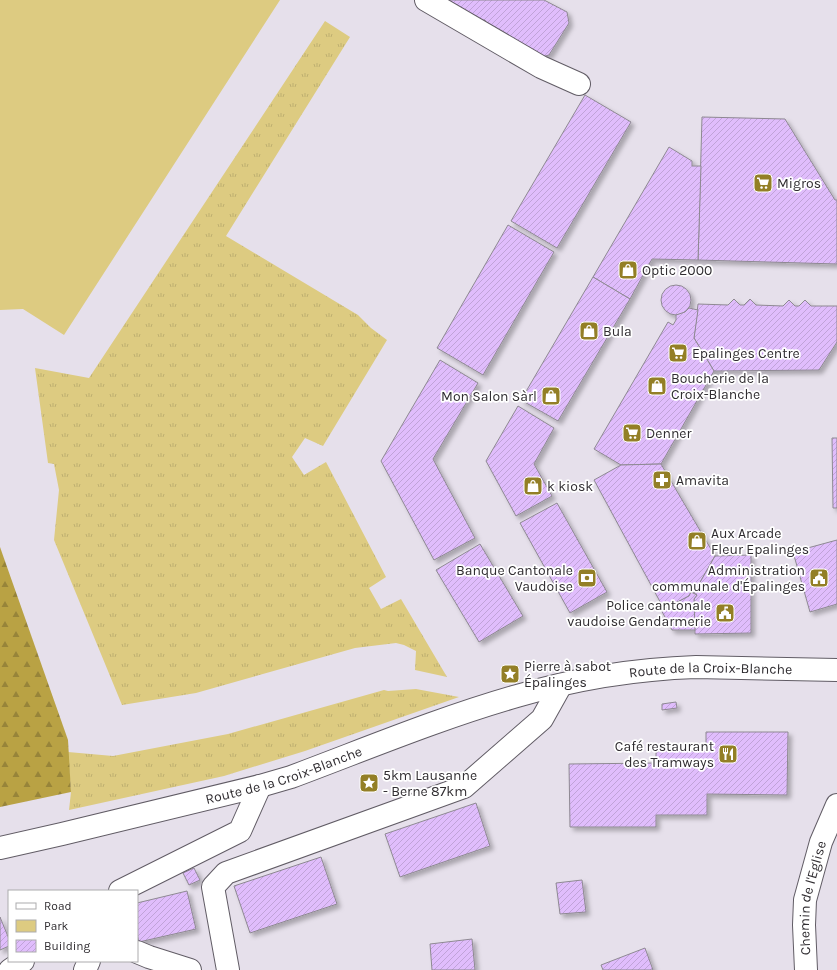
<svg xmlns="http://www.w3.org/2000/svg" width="837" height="970" font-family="Karla,sans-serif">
	<defs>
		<pattern id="grass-tufts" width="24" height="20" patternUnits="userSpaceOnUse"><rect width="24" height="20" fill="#ddcb81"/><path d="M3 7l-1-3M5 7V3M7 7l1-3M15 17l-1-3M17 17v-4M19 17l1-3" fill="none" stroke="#beaf70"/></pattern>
		<pattern id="forest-firs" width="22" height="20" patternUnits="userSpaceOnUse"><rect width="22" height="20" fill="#b9a244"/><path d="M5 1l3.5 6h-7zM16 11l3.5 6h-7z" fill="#978439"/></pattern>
		<pattern id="building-hatch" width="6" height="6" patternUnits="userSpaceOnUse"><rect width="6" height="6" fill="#e0bdfc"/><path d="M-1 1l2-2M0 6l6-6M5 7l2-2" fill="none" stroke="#c0a3d8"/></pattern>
		<filter id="shadow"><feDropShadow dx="3.5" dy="3.5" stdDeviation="2" flood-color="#0004"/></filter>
	</defs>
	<rect width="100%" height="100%" fill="#e6e0eb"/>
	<g fill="url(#grass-tufts)">
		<path d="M325,21L350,37L226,236L358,315L371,328L387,340L323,446L305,438L292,457L304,475L326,462L386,577L369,588L381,609L401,599L447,677L415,670L416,651L404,645L396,643L355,648L196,693L122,705L54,540L59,490L54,464L48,463L35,368L89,378Z"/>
		<path d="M416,689L459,697L305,751L224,776L69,810L71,792L68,752L113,756L228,734L384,690L388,691Z"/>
	</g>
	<path fill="url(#forest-firs)" d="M0,547L68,740L71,792L0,807Z"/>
	<path fill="#ddcb81" d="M0,0H280L64,335L23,309L0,310Z"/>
	<g fill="url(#building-hatch)" stroke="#8e8992" filter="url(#shadow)">
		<path d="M443,0H544L567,12L569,23L549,55L538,58L487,28L485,20L476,21Z"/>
		<path d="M585,95L631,122L557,248L511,221Z"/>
		<path d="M702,117L785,119L835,200H837V264L698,260Z"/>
		<path d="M669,147L692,161V166H701L698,260L652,259L630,299L593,277Z"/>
		<path d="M508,225L554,252L483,375L437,348Z"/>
		<path d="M593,277L630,299L558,421L521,400Z"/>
		<circle cx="676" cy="300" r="15"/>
		<path d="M734,299L740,305H744L750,299L756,305L783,306L789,300L795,306H799L805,300L811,306H837V342L819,370L714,371L694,338L698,304L728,305Z"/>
		<path d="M689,308L698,310L694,338L714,371L661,464L621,465L594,449L668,322L673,325L676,320V315L685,312Z"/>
		<path d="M440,360L478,383L433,459L475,538L434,560L381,461Z"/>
		<path d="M518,406L554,428L534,464L552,496L516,516L486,461Z"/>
		<path d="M832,438H837V508H833Z"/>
		<path d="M661,464L715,556L694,593L691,592L689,596L664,609L594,480L621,465Z"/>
		<path d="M557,503L607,592L570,613L520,523Z"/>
		<path d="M837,540V604L810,612L793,552Z"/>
		<path d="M480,544L523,616L479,642L436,570Z"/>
		<path d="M751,555V633L695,634L694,599L697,595L694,593L715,556Z"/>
		<path d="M691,592L697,595L694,599L695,630H672L659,606L662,604L664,609L689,596Z"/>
		<path d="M676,702L677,708L662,710V704Z"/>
		<path d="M706,732H788L787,795L707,794V815H656V827H570L569,764L656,763V751H706Z"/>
		<path d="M476,803L490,846L400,877L385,834Z"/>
		<path d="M321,857L337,904L250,933L234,886Z"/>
		<path d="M194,868L200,880L189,885L183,873Z"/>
		<path d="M582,880L586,912L560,914L556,883Z"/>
		<path d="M187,891L196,929L139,942L137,934V903Z"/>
		<path d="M0,917L9,939V946L0,950Z"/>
		<path d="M472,939L475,970H432L430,944Z"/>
		<path d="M645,948L653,970H603L601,965Z"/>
	</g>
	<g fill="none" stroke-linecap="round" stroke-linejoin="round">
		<g stroke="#615c65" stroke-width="24">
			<g id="minor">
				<path d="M426,0L541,67L579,84"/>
				<path id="s1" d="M0,848L62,834L260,786L291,777C366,749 440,718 517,696C575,679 636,669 696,667L837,670"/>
				<path d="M120,891L240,831L260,786"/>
				<path d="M137,952L149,957L190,970"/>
				<path d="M10,970L23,961"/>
				<path d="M85,970L89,961"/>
				<path d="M228,970L213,887L226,873L464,787L542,719L561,685"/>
				<path id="s2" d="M806,970L804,925L805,900L821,842L837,805"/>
			</g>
		</g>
		<use href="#minor" stroke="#fff" stroke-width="22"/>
	</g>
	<defs>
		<g id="supermarket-square" transform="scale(1)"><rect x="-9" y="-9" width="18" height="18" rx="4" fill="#937f26" stroke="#fff"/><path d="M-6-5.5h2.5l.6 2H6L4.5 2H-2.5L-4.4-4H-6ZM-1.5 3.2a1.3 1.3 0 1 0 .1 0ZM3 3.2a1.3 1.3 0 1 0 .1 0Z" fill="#fff"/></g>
		<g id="shop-square" transform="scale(1)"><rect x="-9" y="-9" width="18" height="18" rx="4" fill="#937f26" stroke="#fff"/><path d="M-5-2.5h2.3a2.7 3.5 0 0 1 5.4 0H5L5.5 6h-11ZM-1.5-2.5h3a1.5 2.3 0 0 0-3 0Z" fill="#fff"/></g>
		<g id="pharmacy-square" transform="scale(1)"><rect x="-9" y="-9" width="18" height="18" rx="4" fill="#937f26" stroke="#fff"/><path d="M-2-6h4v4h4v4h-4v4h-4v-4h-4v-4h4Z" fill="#fff"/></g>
		<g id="bank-square" transform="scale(1)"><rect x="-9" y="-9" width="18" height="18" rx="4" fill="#937f26" stroke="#fff"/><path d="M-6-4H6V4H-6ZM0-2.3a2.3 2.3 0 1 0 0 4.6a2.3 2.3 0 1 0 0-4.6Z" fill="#fff"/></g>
		<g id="civic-square" transform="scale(1)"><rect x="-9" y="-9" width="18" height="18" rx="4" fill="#937f26" stroke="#fff"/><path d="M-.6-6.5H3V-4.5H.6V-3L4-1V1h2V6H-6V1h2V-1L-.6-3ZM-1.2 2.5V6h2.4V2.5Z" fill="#fff"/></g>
		<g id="sight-square" transform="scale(1)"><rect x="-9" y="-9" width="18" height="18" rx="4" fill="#937f26" stroke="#fff"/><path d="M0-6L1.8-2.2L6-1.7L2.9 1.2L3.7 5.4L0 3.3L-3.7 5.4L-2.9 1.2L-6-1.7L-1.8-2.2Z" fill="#fff"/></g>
		<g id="restaurant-square" transform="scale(1)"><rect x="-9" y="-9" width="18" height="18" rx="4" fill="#937f26" stroke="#fff"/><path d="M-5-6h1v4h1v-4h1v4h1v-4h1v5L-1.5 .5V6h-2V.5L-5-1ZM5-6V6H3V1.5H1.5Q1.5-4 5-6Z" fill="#fff"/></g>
	</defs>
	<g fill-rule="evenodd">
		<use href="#supermarket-square" x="763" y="183"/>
		<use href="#shop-square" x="628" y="270"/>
		<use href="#shop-square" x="589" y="331"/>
		<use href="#supermarket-square" x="678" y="353"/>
		<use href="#shop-square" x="657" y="386"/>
		<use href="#shop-square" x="551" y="396"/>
		<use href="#supermarket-square" x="632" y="433"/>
		<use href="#pharmacy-square" x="662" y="480"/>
		<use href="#shop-square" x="533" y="486"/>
		<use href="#shop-square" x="697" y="541"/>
		<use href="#bank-square" x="587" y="578"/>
		<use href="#civic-square" x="819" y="578"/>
		<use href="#civic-square" x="725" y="613"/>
		<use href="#sight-square" x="510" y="674"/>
		<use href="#restaurant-square" x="728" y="754"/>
		<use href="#sight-square" x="369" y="783"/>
	</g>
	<g text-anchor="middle" stroke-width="3.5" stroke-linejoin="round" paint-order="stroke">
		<g font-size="14" fill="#302d31" stroke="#fff" text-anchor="start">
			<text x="777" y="188">Migros</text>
			<text x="642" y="275">Optic 2000</text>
			<text x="603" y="336">Bula</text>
			<text x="692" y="358">Epalinges Centre</text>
			<text x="671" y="383">Boucherie de la<tspan x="671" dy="16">Croix-Blanche</tspan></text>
			<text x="537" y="401" text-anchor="end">Mon Salon Sàrl</text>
			<text x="646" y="438">Denner</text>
			<text x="676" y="485">Amavita</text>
			<text x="547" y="491">k kiosk</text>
			<text x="711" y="538">Aux Arcade<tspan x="711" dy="16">Fleur Epalinges</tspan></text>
			<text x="573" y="575" text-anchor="end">Banque Cantonale<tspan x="573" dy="16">Vaudoise</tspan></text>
			<text x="805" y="575" text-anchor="end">Administration<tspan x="805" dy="16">communale d'Épalinges</tspan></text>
			<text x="711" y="610" text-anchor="end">Police cantonale<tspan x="711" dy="16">vaudoise Gendarmerie</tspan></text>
			<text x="524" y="671">Pierre à sabot<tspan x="524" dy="16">Épalinges</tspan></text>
			<text x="714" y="751" text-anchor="end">Café restaurant<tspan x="714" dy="16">des Tramways</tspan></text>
			<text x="383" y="780">5km Lausanne<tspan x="383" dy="16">- Berne 87km</tspan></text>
		</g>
		<g font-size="14" fill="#302d31" stroke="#fff">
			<text dy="5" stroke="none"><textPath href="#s1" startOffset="736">Route de la Croix-Blanche</textPath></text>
			<text dy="5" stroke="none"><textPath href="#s1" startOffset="293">Route de la Croix-Blanche</textPath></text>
			<text dy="5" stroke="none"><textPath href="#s2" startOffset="73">Chemin de l'Eglise</textPath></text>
		</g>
	</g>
	<rect x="8" y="890" width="130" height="72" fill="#ffffff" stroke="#acabad"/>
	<rect x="16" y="903" width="20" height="6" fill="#ffffff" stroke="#acabad"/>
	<text x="44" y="910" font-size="12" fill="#302d31">Road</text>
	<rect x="16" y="920" width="20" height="12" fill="#ddcb81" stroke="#acabad"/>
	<text x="44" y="930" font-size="12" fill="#302d31">Park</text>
	<rect x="16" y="940" width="20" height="12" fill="url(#building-hatch)" stroke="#acabad"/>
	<text x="44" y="950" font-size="12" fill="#302d31">Building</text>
</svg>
